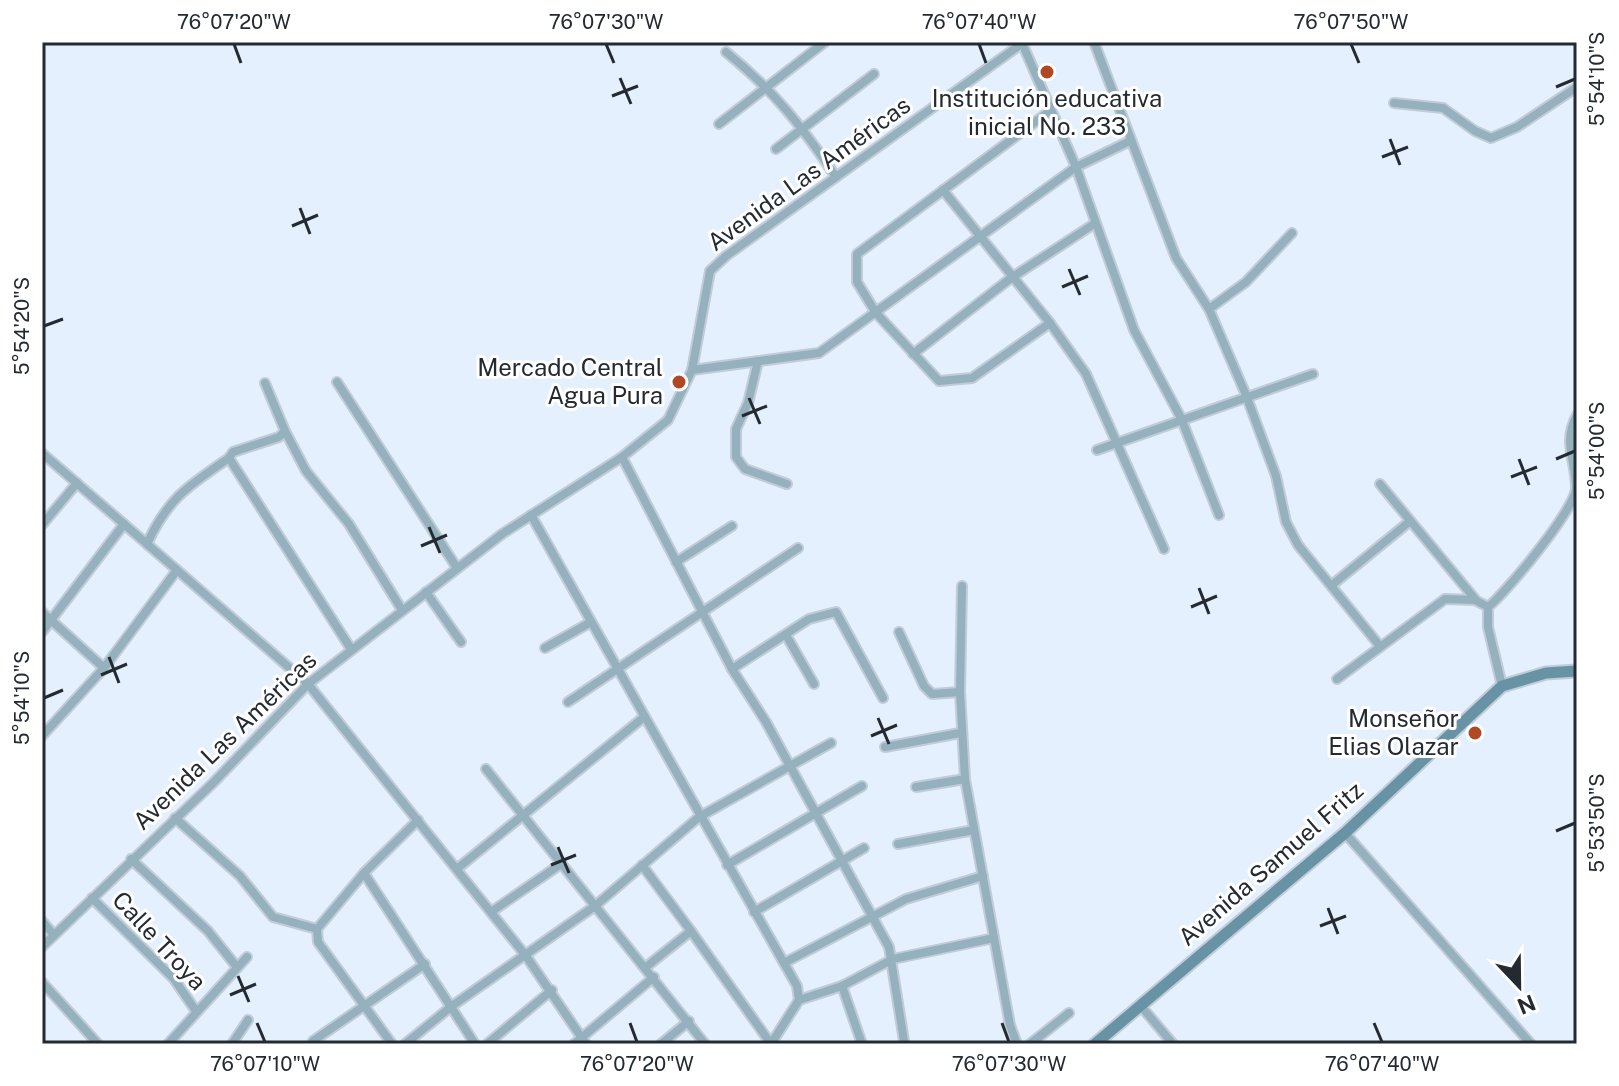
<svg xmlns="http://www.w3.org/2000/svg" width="1619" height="1086" font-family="'Public Sans',sans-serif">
	<rect width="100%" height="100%" fill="#e5f0fe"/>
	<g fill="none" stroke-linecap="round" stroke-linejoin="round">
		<g stroke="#c2ccd9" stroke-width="12">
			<g id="street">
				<path d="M1094,42L1176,258L1209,309L1246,395L1276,476L1286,522L1298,545L1379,645"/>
				<path d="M1022,43L1076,167L1134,330L1181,418L1219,515"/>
				<path d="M726,52C775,92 801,125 836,177"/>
				<path d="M1394,103L1443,108L1475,131L1491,138L1517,127L1577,87"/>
				<path d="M1050,111L857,254V282L876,313L939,381L972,378L1050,323"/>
				<path d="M719,124L825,42"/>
				<path d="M776,149L874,74"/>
				<path d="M943,190L1050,323L1086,374L1164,549"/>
				<path d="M1209,309L1246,282L1292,233"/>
				<path d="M913,354L1011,278L1094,224"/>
				<path d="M758,361L748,403L736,429V457L745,469L787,484"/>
				<path d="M692,370L819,353L1076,167L1130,141"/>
				<path d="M337,382L457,568"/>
				<path d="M265,383L285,431L279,437L233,452L229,458L351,649"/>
				<path d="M285,431L306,471L349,524L402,610"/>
				<path d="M1097,450L1313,374"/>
				<path d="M42,453L177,570"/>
				<path d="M622,457L732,669L766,722L889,947L904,1041"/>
				<path d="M1380,484L1475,599"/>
				<path d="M531,515L797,986L799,1000L771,1044"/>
				<path d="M42,525L77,483"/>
				<path d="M147,544C168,498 188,486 229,458"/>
				<path d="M676,562L732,526"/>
				<path d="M1332,585L1409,522"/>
				<path d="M962,586L960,692L965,779L1010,1025L1017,1044"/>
				<path d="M426,592L461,642"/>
				<path d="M42,612L104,668"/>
				<path d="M42,632L124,524"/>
				<path d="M899,632L924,686L932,694L960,692"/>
				<path d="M786,635L814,684"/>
				<path d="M545,648L591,622"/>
				<path d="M732,669L809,619L836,612L883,698"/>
				<path d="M1337,679L1445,599L1475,600L1488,607"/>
				<path d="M1502,686L1488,627V607C1506,593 1576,508 1576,488C1576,460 1562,443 1577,415"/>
				<path d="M568,702L798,548"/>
				<path d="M42,736L104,668L177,570L308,684L526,956L586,1044"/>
				<path d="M885,747L960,733"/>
				<path d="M486,769L705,1044"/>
				<path d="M916,787L965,779"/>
				<path d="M175,818L240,876L273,917L317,929"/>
				<path d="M1345,833L1531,1044"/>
				<path d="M898,844L974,830"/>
				<path d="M131,859L208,931L236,966"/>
				<path d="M642,865L691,931"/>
				<path d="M727,865L862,786"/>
				<path d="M458,868L644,717"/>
				<path d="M364,873L475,1044"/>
				<path d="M92,898L174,979L196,1011"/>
				<path d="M491,912L561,864"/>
				<path d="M754,912L864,848"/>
				<path d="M42,921L54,935"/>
				<path d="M42,947L213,783L308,684L502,534L622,457L668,420L692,370L710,271L726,256L1024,42"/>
				<path d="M784,963L906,899L983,876"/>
				<path d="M646,967L691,931L771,1044"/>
				<path d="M42,982L98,1044"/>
				<path d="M842,986L862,1044"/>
				<path d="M799,1000L842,986L893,959L994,938"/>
				<path d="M1140,1005L1173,1044"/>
				<path d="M313,1041L425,964"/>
				<path d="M168,1044L247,957"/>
				<path d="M232,1044L248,1020"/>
				<path d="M392,1044L318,942L317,929L364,873L418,820"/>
				<path d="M405,1044L452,1006L595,906L699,817L831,743"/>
				<path d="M487,1044L552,990"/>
				<path d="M574,1044L654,977"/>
				<path d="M661,1044L689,1021"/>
				<path d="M1030,1044L1069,1013"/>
			</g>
		</g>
		<g stroke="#c2ccd9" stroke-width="15">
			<path id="secondary" d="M1095,1044L1345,833L1502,686L1546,673L1577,671"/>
		</g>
		<use href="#street" stroke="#95b1bd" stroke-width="8"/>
		<use href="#secondary" stroke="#6893a4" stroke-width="11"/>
	</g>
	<path fill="none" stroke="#232a32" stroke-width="3" d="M234,44L241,63M606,44L614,63M979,44L986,63M1351,44L1359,63M620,78L631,104M1556,87L1575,79M612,96L638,86M1390,139L1400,165M1382,157L1408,147M300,208L310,234M292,226L318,215M1069,269L1080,295M1062,287L1088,276M44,326L63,319M749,398L760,424M742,416L767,406M1519,459L1529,485M1556,459L1575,451M1511,477L1537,467M429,527L440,553M421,546L447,535M1199,588L1209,614M1191,607L1217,596M109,657L119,683M101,675L127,664M44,698L63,690M878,718L889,744M871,736L897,725M1556,831L1575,823M558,847L569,873M551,865L576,855M1328,908L1338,934M1320,926L1346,916M238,976L249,1002M230,995L256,984M257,1023L265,1042M630,1023L637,1042M1002,1023L1009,1042M1374,1023L1382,1042"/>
	<g fill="#b04826" stroke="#fff" stroke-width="3">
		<circle cx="1047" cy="72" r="8"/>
		<circle cx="679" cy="382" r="8"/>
		<circle cx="1475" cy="733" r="8"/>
	</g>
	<g text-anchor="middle" stroke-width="6" stroke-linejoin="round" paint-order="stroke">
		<g font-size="24" fill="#232a32" stroke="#fff" text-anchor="end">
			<text x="1047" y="107" text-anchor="middle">Institución educativa<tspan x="1047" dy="28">inicial No. 233</tspan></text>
			<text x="663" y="376">Mercado Central<tspan x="663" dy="28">Agua Pura</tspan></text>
			<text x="1459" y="727">Monseñor<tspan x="1459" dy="28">Elias Olazar</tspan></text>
		</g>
		<g font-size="24" fill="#232a32" stroke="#fff">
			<text transform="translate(809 174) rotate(-36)" y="8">Avenida Las Américas</text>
			<text transform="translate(225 741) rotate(-44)" y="8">Avenida Las Américas</text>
			<text transform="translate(1271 864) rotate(-41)" y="8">Avenida Samuel Fritz</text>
			<text transform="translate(159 941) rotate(47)" y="8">Calle Troya</text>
		</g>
	</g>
	<rect width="1619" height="1086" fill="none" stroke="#ffffff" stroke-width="88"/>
	<g transform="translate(1519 986) rotate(158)" stroke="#ffffff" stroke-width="6" paint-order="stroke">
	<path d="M0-6L14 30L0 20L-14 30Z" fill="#232a32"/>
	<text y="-12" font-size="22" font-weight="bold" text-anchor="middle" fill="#232a32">N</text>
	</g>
	<rect x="44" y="44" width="1531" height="998" fill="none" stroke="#232a32" stroke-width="3"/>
	<g font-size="20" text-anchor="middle" fill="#232a32">
		<text x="234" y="29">76°07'20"W</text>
		<text x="606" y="29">76°07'30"W</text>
		<text x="979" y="29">76°07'40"W</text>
		<text x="1351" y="29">76°07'50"W</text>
		<text transform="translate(1597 79) rotate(-90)" y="7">5°54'10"S</text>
		<text transform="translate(22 326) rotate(-90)" y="7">5°54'20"S</text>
		<text transform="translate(1597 451) rotate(-90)" y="7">5°54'00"S</text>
		<text transform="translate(22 698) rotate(-90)" y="7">5°54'10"S</text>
		<text transform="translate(1597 823) rotate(-90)" y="7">5°53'50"S</text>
		<text x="265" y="1071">76°07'10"W</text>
		<text x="637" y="1071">76°07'20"W</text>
		<text x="1009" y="1071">76°07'30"W</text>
		<text x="1382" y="1071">76°07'40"W</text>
	</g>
</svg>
